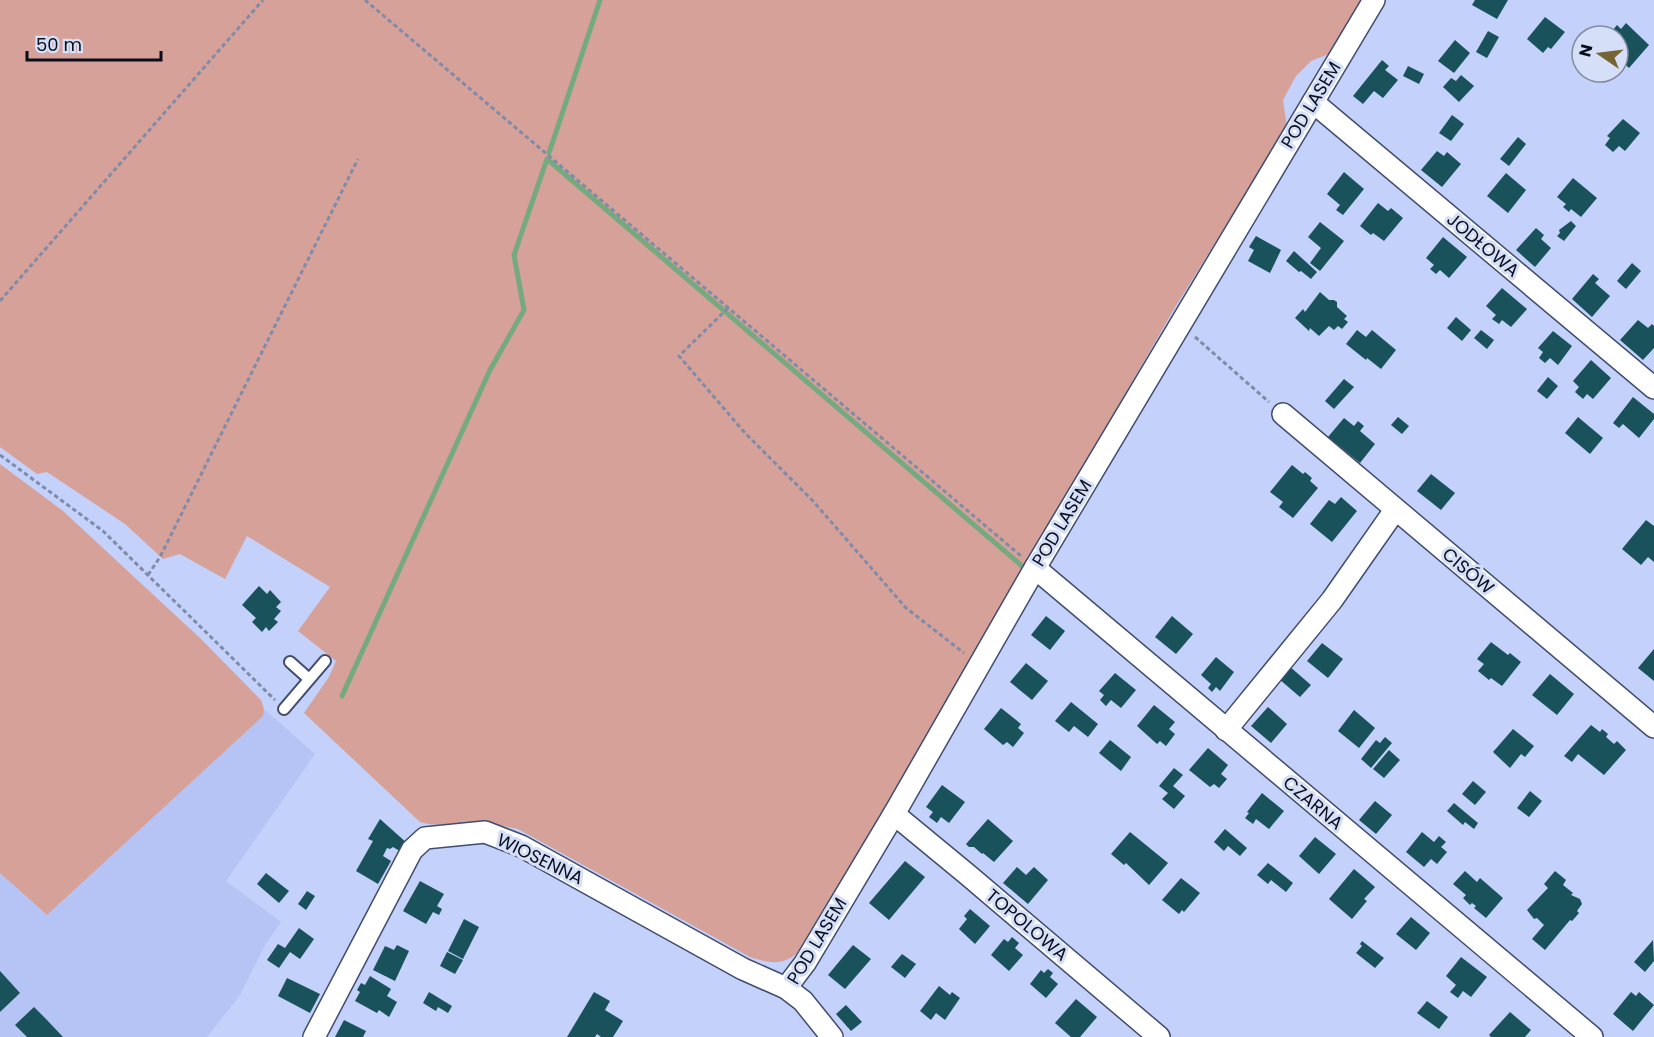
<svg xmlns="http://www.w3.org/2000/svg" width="1654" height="1037" font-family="Poppins,sans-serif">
	<rect width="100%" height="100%" fill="#c3d1fb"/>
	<path fill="#b5c4f4" d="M264,709L315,754L226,881L281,922L265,945L240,995L207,1037H0V873L47,915L262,716Z"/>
	<g fill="#d6a198">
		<path d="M0,0H1362L1329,54L1311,61L1296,76L1283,100L1287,127L1174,309L810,942C788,963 779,967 750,957L518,829C503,826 489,822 474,822C456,822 438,828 420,822L304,713L329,677L336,661L298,631L330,587L247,536L225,579L180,554L163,559L125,524L47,472L37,474L0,447Z"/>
		<path d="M0,464L63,511L201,639L261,700L264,709L263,716L47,915L0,873Z"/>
	</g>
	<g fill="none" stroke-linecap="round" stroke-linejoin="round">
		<g stroke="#75a97f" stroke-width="5">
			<path d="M549,153L600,0"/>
			<path d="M342,696L490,370L524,310L514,255L547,159L1022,566"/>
		</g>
	</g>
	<g fill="#19525b">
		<path d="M1475,0H1508L1497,19L1472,5Z"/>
		<path d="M1545,17L1565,32L1551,49L1548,47L1543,53L1527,39Z"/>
		<path d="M1626,23L1649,45L1629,68L1618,58V36L1609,35L1617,25L1621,29Z"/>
		<path d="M1488,31L1499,37L1487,58L1476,52Z"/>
		<path d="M1455,40L1470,53L1454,73L1438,61Z"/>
		<path d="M1382,60L1389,66L1385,70L1398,80L1383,98L1374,91L1363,104L1353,96Z"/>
		<path d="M1408,66L1424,74L1419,84L1403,76Z"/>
		<path d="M1461,75L1474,86L1459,102L1443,87L1451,78L1456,81Z"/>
		<path d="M1452,115L1464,124L1451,141L1439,133Z"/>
		<path d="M1623,119L1640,133L1625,151L1619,146L1613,152L1605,145L1610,138L1607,136Z"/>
		<path d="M1518,137L1526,144L1509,166L1500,159Z"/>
		<path d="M1437,151L1444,156L1447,152L1461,164L1442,187L1421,170Z"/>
		<path d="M1344,172L1364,189L1343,215L1336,210L1340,205L1327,194Z"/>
		<path d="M1506,173L1526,190L1508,213L1487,196Z"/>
		<path d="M1573,178L1597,198L1581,217L1571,209L1569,212L1563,207L1566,204L1557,197Z"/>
		<path d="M1378,203L1388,211L1391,208L1403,218L1384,241L1373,233L1371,235L1360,226Z"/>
		<path d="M1571,221L1576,226L1564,241L1557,236L1560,233L1559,230Z"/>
		<path d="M1320,222L1344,241L1320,271L1310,263L1321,248L1308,237Z"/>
		<path d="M1536,228L1544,235L1541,239L1551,248L1535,267L1516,250Z"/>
		<path d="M1256,236L1281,250L1270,273L1248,261L1254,250L1249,247Z"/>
		<path d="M1443,237L1467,257L1449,278L1440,270L1436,274L1430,269L1434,265L1426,258Z"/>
		<path d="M1294,251L1317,272L1311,279L1301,271L1299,272L1286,261Z"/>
		<path d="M1632,263L1641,271L1626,289L1617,281Z"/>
		<path d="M1593,274L1599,279L1595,283L1610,296L1592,317L1572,299Z"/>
		<path d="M1502,288L1527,309L1511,327L1502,320L1499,324L1492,319L1496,315L1486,306Z"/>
		<path d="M1320,292L1329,300H1334L1337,302V307L1347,316L1344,319L1348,322L1342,329L1338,326L1334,330L1329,326L1319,336L1310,328L1309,331L1295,318L1303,309L1305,312Z"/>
		<path d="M1456,317L1471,330L1462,341L1447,328Z"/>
		<path d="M1638,320L1648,328L1652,324L1654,326V348L1643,360L1620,340Z"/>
		<path d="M1357,330L1366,337L1372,330L1396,350L1381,369L1367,358L1366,360L1346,344Z"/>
		<path d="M1481,330L1494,340L1487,349L1474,338Z"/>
		<path d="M1553,331L1572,346L1558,365L1550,358L1545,363L1539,358L1543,352L1538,348Z"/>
		<path d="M1591,360L1611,378L1593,399L1587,394L1583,399L1575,392L1579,387L1573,381Z"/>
		<path d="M1548,377L1558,386L1547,399L1537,391Z"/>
		<path d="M1344,379L1354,387L1334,409L1325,401Z"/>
		<path d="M1633,397L1654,414V419L1639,438L1623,424L1619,428L1613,423Z"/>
		<path d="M1398,417L1409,426L1402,434L1391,425Z"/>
		<path d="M1578,417L1603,438L1590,454L1565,433Z"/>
		<path d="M1344,418L1354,426L1358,421L1364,426L1360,431L1375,444L1360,463L1328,437Z"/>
		<path d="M1292,465L1303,474L1305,472L1312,478L1310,481L1318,488L1293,518L1279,507L1283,502L1270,492Z"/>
		<path d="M1431,474L1455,493L1441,510L1417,491Z"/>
		<path d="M1341,497L1357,511L1332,542L1310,524L1329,500L1335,504Z"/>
		<path d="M1646,520L1654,526V562L1648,557L1641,565L1622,549Z"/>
		<path d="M259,586L267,594L270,590L281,602L276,607L281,611L274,619L278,622L269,631L266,627L262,632L252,622L256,618L242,605Z"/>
		<path d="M1046,616L1065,631L1050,650L1031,635Z"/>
		<path d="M1172,616L1193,634L1176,654L1155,637Z"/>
		<path d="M1491,642L1508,655L1510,653L1521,662L1502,686L1491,678L1489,680L1478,671L1484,664L1477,659Z"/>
		<path d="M1322,643L1343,659L1328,678L1307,661Z"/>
		<path d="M1654,649V681L1638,668Z"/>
		<path d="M1216,657L1234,672L1220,691L1216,687L1212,692L1208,688L1211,684L1201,675Z"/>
		<path d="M1026,663L1048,681L1032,700L1010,682Z"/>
		<path d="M1289,666L1311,685L1300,697L1279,679Z"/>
		<path d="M1115,673L1136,690L1121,708L1111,700L1106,706L1100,700L1104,695L1099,691Z"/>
		<path d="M1550,674L1574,694L1557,715L1532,695Z"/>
		<path d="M1071,702L1098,724L1088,737L1074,726L1069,732L1055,721Z"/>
		<path d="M1154,705L1175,722L1169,729L1175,734L1166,746L1160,741L1157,744L1137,726Z"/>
		<path d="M1268,707L1287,724L1271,743L1251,726Z"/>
		<path d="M1001,708L1021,724L1018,728L1024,733L1013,747L1007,742L1003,745L984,729Z"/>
		<path d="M1354,710L1375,728L1359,748L1338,731Z"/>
		<path d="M1591,725L1600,732L1602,729L1608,734L1606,737L1614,744L1617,741L1626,750L1604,775L1578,754L1572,762L1564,756Z"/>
		<path d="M1513,729L1534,746L1525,757L1521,754L1510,768L1493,752Z"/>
		<path d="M1385,737L1392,743L1371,768L1361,759L1376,740L1380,743Z"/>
		<path d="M1110,740L1131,757L1121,771L1099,753Z"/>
		<path d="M1208,748L1228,765L1221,774L1227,779L1219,788L1214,784L1210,787L1189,770Z"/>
		<path d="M1389,750L1400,760L1384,778L1373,769Z"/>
		<path d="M1174,768L1183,775L1173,786L1185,796L1174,809L1162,799L1168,793L1159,786Z"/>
		<path d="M1473,781L1486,792L1475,805L1462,794Z"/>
		<path d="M942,785L965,802L949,823L941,817L937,823L929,817L933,812L926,807Z"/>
		<path d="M1530,791L1542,801L1529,817L1517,808Z"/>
		<path d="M1262,793L1284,811L1269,829L1256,819L1253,824L1245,818L1249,813L1247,812Z"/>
		<path d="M1375,801L1392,815L1376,834L1359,820Z"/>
		<path d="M1454,803L1478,823L1474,829L1465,822L1463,825L1447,811Z"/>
		<path d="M380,819L408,844L403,853L393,847L390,849L387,848L383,856L391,861L378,884L356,871L373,841L368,839Z"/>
		<path d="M988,819L1013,841L994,862L983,853L982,854L974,847H969L966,844Z"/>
		<path d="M1225,829L1247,848L1240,856L1228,846L1224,851L1214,842Z"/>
		<path d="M1130,832L1168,863L1149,885L1126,863L1124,865L1111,854Z"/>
		<path d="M1422,832L1434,842L1439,836L1446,842L1441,847L1447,852L1437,864L1431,859L1424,867L1406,852Z"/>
		<path d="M1315,837L1336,854L1319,874L1299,856Z"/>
		<path d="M905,861L925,877L889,920L869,903Z"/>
		<path d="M1268,863L1293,883L1286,892L1271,880L1268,884L1257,875Z"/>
		<path d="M1017,867L1026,875L1034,867L1048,880L1028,904L1003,883Z"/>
		<path d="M1354,869L1375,887L1364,899L1367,901L1352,919L1329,899Z"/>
		<path d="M1465,871L1477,882L1480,878L1503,898L1486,918L1474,908L1476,906L1472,903L1470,905L1463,898L1466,895L1453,884Z"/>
		<path d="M1555,871L1566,880L1563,885L1573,893L1571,895L1580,899L1582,904L1577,911L1579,913L1572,921L1570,920L1545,950L1532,939L1544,925L1537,918L1534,919L1527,910L1548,888L1544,884Z"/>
		<path d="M266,873L289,891L279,903L257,884Z"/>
		<path d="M1181,878L1200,893L1184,912L1182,910L1179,914L1162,900Z"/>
		<path d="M420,881L444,894L437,906L442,909L439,915L433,912L426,924L403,911Z"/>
		<path d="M307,891L315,896L306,910L298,904Z"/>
		<path d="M970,909L990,926L975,944L959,929L967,919L964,916Z"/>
		<path d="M1411,917L1430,933L1416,950L1396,934Z"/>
		<path d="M464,919L479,927L463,959L448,951Z"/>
		<path d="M299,928L314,939L300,959L290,952L279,968L267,960L278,944L285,948Z"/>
		<path d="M1012,937L1019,943L1015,948L1023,955L1009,971L991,955L1004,939L1008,942Z"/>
		<path d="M1653,940L1654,961L1645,972L1634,962Z"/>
		<path d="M1362,941L1384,958L1375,968L1356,953L1362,946L1360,944Z"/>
		<path d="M397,945L409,951L395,981L373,970L385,946L394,950Z"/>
		<path d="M853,945L871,959L845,989L828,975Z"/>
		<path d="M447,952L463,960L455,974L440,966Z"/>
		<path d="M902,954L916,964L905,978L891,967Z"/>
		<path d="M1461,957L1487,977L1471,997L1463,991L1458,998L1450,992L1456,985L1446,976Z"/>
		<path d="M1048,969L1053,973L1050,977L1058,984L1046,998L1030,984L1041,970L1044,973Z"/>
		<path d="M0,971L20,993L0,1012Z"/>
		<path d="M370,976L391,989L387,996L397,1002L389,1017L379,1010L377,1013L355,1001L360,992L357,990L361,983L365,985Z"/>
		<path d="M287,978L320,994L310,1013L278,996Z"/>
		<path d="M939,986L950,995L952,992L960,998L945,1020L936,1013L931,1020L920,1011Z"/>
		<path d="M429,992L452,1006L448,1013L438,1007L436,1011L423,1003Z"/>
		<path d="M594,992L610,1001L605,1010L623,1021L613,1037H601L597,1034L595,1037H567Z"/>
		<path d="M1631,992L1636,996L1639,992L1654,1005L1633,1031L1613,1014Z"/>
		<path d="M1076,999L1097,1017L1080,1037H1071L1055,1023Z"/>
		<path d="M1427,1001L1448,1017L1439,1029L1417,1013Z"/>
		<path d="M846,1005L862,1022L851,1031L836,1014Z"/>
		<path d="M34,1007L46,1019L63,1037H27L15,1025Z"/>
		<path d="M1510,1012L1531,1030L1525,1037H1491L1489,1035Z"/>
		<path d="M344,1020L366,1031L363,1037H335Z"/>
	</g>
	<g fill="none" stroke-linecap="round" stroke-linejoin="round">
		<g stroke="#414d6f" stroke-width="14">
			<g id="service">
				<path d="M290,662L309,679"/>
				<path d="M284,709L325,661"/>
			</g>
		</g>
		<g stroke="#414d6f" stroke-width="24">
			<g id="minor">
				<path d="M1313,102L1654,388"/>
				<path d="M1283,414L1654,727"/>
				<path d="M1035,568L1592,1037"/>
				<path d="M1226,730L1332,600L1395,510"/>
				<path d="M894,814L968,875L1159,1037"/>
				<path d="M786,988L805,963L894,814L1035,568L1374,0"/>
				<path d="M314,1037L412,850L425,838L485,832L521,846L743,969L786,988L803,1001L832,1037"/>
			</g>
		</g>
		<g stroke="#808baa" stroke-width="3" stroke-dasharray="4.5 3" stroke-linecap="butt">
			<path d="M365,0L1021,556"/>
			<path d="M0,301L263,0"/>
			<path d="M728,308L679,356L745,433L813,501L906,608L964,653"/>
			<path d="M1195,337L1269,402"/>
			<path d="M0,455L103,531L275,700"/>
			<path d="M148,575L160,557L358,159"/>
		</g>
		<use href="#service" stroke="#fff" stroke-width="10"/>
		<use href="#minor" stroke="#fff" stroke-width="21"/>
	</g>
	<g text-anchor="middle" stroke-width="6" stroke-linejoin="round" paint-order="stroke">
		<g font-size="18" fill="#0a0e1c" stroke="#d6dff8">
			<text transform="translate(1311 105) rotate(-59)" y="6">POD LASEM</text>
			<text transform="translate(1483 245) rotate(40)" y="6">JODŁOWA</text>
			<text transform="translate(1062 523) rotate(-59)" y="6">POD LASEM</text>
			<text transform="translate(1468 571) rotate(40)" y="6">CISÓW</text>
			<text transform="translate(1313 803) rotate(40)" y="6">CZARNA</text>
			<text transform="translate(540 859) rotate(26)" y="6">WIOSENNA</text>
			<text transform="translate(1027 925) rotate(40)" y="6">TOPOLOWA</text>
			<text transform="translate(817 941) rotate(-59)" y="6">POD LASEM</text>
		</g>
	</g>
	<g transform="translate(1600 54) rotate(284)"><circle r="28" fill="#d6dff8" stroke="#848ba0" stroke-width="1.5"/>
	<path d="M0-4.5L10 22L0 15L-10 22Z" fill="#766432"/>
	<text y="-9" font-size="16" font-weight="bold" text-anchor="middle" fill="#0a0e1c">N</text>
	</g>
	<path d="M27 51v9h134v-9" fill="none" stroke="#0a0e1c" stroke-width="3"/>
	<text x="36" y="51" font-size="18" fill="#0a0e1c" stroke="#d6dff8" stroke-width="4.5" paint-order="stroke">50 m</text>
</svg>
